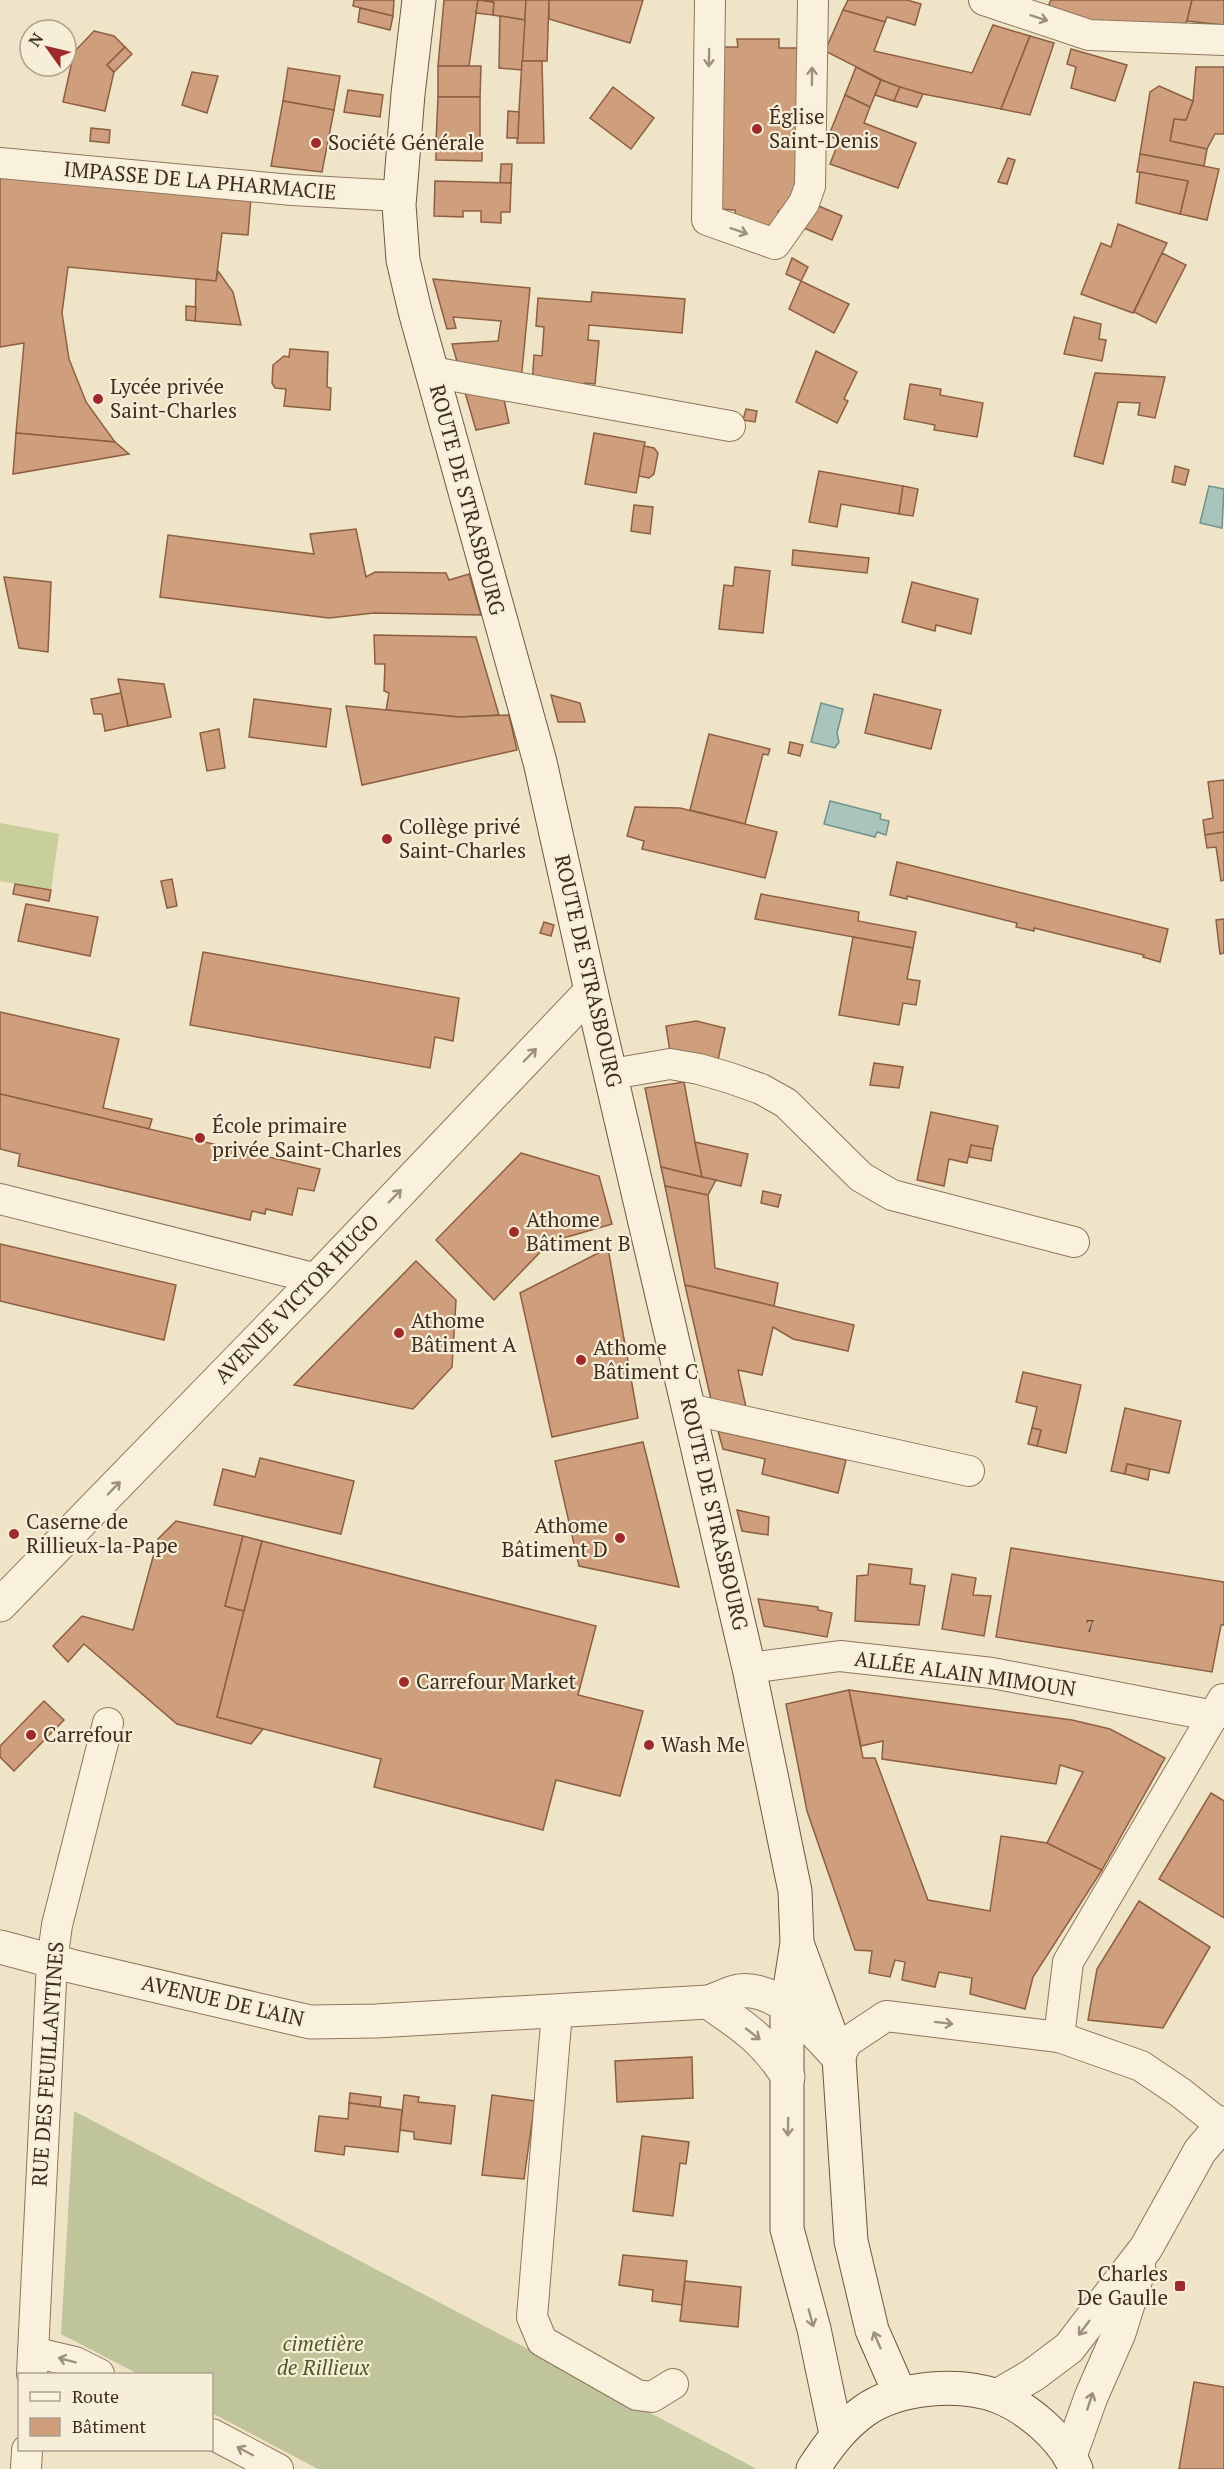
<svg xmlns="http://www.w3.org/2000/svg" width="1224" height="2469" font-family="'PT Serif',serif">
	<rect width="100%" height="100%" fill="#f0e4c8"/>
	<path fill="#c9cf9b" d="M0,823L59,834L51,890L0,881Z"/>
	<path fill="#bfc49a" d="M74,2111L757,2469H318L212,2413V2374H138L61,2334Z"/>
	<g fill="#a9c4bc" stroke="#6f938a" stroke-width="1.5">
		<path d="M1209,486L1224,489L1222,528L1200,523Z"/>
		<path d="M821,703L843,709L837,733L839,742L835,748L811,742Z"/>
		<path d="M830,801L881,814L880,819L889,821L886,835L877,832L875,837L824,824Z"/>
	</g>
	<g fill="#cf9f7d" stroke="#8d5f41" stroke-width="1.5">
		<path d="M354,0H394L393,16L353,6Z"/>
		<path d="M444,0H478L469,66H438Z"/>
		<path d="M478,0L494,2L493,15L476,13Z"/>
		<path d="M479,0H526L525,20L493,15L494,2Z"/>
		<path d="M526,0H549L547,61H522Z"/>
		<path d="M549,0H643L630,43L549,19Z"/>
		<path d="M848,0H907L921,4L915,25L887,17L885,22L843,10Z"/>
		<path d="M1051,0H1192L1187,21L1181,27L1097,26L1052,12L1049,4Z"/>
		<path d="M1192,0H1224V25L1187,21Z"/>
		<path d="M360,8L393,16L390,30L358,22Z"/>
		<path d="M843,10L885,22L874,51L972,73L993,25L1030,36L1001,109L923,94L892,85L825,51Z"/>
		<path d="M500,16L525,20L522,70L499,68Z"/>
		<path d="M94,31L114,36L125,47L107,65L114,72L105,111L63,102L74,52Z"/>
		<path d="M1030,36L1054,43L1030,115L1001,109Z"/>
		<path d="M737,39H779V48H798L795,212L778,211V215L766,231L736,217L735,210L718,209L719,47H738Z"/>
		<path d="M125,47L132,54L114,72L107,65Z"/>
		<path d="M1071,49L1127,65L1115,101L1071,88L1076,67L1067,64Z"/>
		<path d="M522,61H542L544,143H517Z"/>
		<path d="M438,66H481L480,97H438Z"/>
		<path d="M856,67L881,80L870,107L845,95Z"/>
		<path d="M1196,67H1224V134H1215L1207,149L1170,141L1174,119L1186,120L1193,101Z"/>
		<path d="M288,68L340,76L334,110L283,101Z"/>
		<path d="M192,72L218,76L207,113L182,105Z"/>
		<path d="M881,80L900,87L894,101L875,95Z"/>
		<path d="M1159,86L1193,101L1186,120L1174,119L1170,141L1207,149L1204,166L1140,154L1150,92Z"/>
		<path d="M613,87L654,118L631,149L590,118Z"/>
		<path d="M900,87L923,94L917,107L894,101Z"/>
		<path d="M348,90L383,95L380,117L344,112Z"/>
		<path d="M845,95L870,107L864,123L916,143L898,188L830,164L839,141L829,135Z"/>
		<path d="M438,97H480V143L436,142Z"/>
		<path d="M283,101L334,110L322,172L271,166Z"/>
		<path d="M508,111L519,112L518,138H507Z"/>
		<path d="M91,128L110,130L109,143L90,141Z"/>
		<path d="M436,147H482V161L436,160Z"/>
		<path d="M1140,154L1219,169L1207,220L1180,214L1188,181L1137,172Z"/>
		<path d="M1008,158L1015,160L1007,184L998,182Z"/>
		<path d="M501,164H512L511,183H500Z"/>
		<path d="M1140,172L1188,181L1180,214L1136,203Z"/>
		<path d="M0,175L251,197L248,235L222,233L216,281L68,267L62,313L69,359L86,402L115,442L16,433L24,343L0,347Z"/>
		<path d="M435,181L511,183L510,212H501V223L481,222V211H463V217L434,216Z"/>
		<path d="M814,204L842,216L832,240L804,228Z"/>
		<path d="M1118,224L1167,243L1133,313L1081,294L1101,243L1111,247Z"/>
		<path d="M1162,253L1186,265L1156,323L1134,312Z"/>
		<path d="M792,258L808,267L801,281L786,274Z"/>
		<path d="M218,271L233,292L241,325L195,321L196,279L216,281Z"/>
		<path d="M433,279L530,288L521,381L460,372L452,344L498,341L501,321L453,317L456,328L447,329Z"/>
		<path d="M801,281L849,304L834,333L789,309Z"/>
		<path d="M592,292L685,299L682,333L589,325L588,340L599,341L595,384L585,383L584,389L532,385L534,355L542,356L544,327L536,326L538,298L591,302Z"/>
		<path d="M186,306L196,307L195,321L186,320Z"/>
		<path d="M1074,317L1101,324L1099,339L1106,340L1102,361L1064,354Z"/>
		<path d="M290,349L328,352L327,387L331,388L330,410L284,406L286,389L275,388L272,383L273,365L284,356L289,357Z"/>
		<path d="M816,351L857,372L844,399L848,401L837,423L796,402Z"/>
		<path d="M1095,373L1165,377L1155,418L1138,415L1140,403L1118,402L1103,464L1074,456Z"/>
		<path d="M910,384L941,389L940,395L983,403L977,437L934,430L935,425L904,419Z"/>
		<path d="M464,389L503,395L509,423L476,430Z"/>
		<path d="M746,409L757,411L755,422L743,420Z"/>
		<path d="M16,433L115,442L129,454L13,474Z"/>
		<path d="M594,433L645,442L636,493L585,484Z"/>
		<path d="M644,446L654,448L658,453L654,474L649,478L639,476Z"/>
		<path d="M1175,466L1189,470L1185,485L1172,482Z"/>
		<path d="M819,471L903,486L899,514L841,504L837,527L809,522Z"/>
		<path d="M903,486L918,489L913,516L899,514Z"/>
		<path d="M634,505L653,507L650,534L631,531Z"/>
		<path d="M356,529L366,577L375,572L446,573L449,580L469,574L481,615L374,613L329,618L160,597L168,535L314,554L310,534Z"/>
		<path d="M793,550L869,558L867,573L792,565Z"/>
		<path d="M735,567L770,571L763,633L719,629L724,585L733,586Z"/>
		<path d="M4,577L51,582L48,652L19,648Z"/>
		<path d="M912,582L978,599L971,634L936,625L935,631L902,622Z"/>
		<path d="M374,635L476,637L499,715L459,717L386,710L389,693L384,691L385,664H375Z"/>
		<path d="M118,679L164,684L171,717L128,726Z"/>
		<path d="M121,693L128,726L105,731L102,714H94L91,699Z"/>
		<path d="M874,694L941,710L931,749L865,733Z"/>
		<path d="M551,695L580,703L585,722H558Z"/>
		<path d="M254,699L331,709L326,747L249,737Z"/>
		<path d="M346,706L459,717L509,715L517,750L362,785Z"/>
		<path d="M219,729L225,768L207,771L200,733Z"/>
		<path d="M709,734L770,749L768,755L763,754L745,824L690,810Z"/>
		<path d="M790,742L803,745L800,756L788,753Z"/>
		<path d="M1224,780V832L1205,835L1203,820L1213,818L1208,782Z"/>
		<path d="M635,807L680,808L777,832L765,878L642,849L644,841L627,836Z"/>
		<path d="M1224,832V880L1221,881L1216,847L1207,848L1205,835Z"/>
		<path d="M897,862L1168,929L1160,962L1143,957L1144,955L1034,928V931L1016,927L1017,923L907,896V899L890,895Z"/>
		<path d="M172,879L177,906L167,908L161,881Z"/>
		<path d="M15,884L51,890L49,901L13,894Z"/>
		<path d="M761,894L859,912L858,921L916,932L913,948L755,919Z"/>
		<path d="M26,904L98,917L90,956L18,941Z"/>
		<path d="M1224,919V953L1220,954L1216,920Z"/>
		<path d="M544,922L554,925L551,936L540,933Z"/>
		<path d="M853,937L913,948L907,979L920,981L916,1005L903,1003L899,1025L839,1015Z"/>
		<path d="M203,952L459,998L453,1041L435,1037L430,1068L190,1025Z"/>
		<path d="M0,1012L119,1039L103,1108L152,1119L149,1129L0,1094Z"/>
		<path d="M696,1021L725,1028L718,1060L671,1058L666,1026Z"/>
		<path d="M874,1063L903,1067L899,1088L870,1085Z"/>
		<path d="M684,1082L695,1142L702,1177L661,1167L645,1088Z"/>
		<path d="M0,1094L320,1169L314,1191L298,1188L292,1215L266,1209L265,1214L252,1211L250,1220L18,1166L20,1154L0,1149Z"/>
		<path d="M931,1112L998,1126L993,1149L971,1145L967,1163L949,1159L944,1186L917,1180Z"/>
		<path d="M695,1142L748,1154L741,1186L702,1177Z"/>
		<path d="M971,1145L993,1149L991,1161L969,1157Z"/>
		<path d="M521,1153L599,1176L612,1224L550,1242L494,1300L436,1240Z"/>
		<path d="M661,1167L702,1177L716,1180L708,1195L665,1186Z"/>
		<path d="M665,1186L708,1195L715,1268L778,1283L774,1306L685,1285Z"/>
		<path d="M763,1191L781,1195L778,1207L761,1203Z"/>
		<path d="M0,1244L176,1285L164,1340L0,1301Z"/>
		<path d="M608,1248L638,1418L552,1437L520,1293Z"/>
		<path d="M416,1261L456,1300L452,1367L413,1409L294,1385Z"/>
		<path d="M685,1285L854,1325L848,1351L793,1339L773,1327L762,1375L738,1370L747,1412L712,1404Z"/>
		<path d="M1023,1372L1081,1385L1066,1453L1037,1446L1041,1430L1032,1428L1037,1407L1016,1402Z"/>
		<path d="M1125,1408L1181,1421L1169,1473L1127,1464L1125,1474L1111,1471Z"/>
		<path d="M1032,1428L1041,1430L1037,1446L1028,1444Z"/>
		<path d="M718,1431L846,1460L838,1493L762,1474L765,1459L723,1449Z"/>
		<path d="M643,1442L660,1510L679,1587L579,1566L555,1461Z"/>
		<path d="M260,1458L354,1481L341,1534L214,1505L223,1469L255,1477Z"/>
		<path d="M1127,1464L1150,1469L1148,1480L1125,1474Z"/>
		<path d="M737,1510L769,1517L768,1535L742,1531Z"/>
		<path d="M176,1521L243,1536L225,1606L244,1611L217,1717L263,1729L251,1744L177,1724L84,1644L68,1662L53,1646L82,1616L133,1630L158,1539Z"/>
		<path d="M243,1536L262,1541L244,1611L225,1606Z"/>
		<path d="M262,1541L596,1626L578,1695L643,1711L620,1796L556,1780L543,1830L374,1787L381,1759L217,1717Z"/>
		<path d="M1011,1548L1224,1582V1625H1221L1212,1672L996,1637Z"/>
		<path d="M869,1564L912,1569L910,1584L925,1586L919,1625L855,1621L857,1576L868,1575Z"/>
		<path d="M952,1574L976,1578L973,1595L991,1596L984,1636L942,1629Z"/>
		<path d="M758,1599L818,1607V1610L832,1613L827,1637L764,1626Z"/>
		<path d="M849,1690L863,1758H875L928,1900L990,1911L1001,1836L1047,1843L1102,1870L1033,1977L1025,2009L970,1994L972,1978L939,1972L935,1987L902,1980L905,1962L895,1960L890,1977L869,1973L872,1951L855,1950L807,1811L786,1704Z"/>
		<path d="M849,1690L1072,1720L1110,1729L1165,1758L1102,1870L1047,1843L1083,1772L1060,1765L1056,1784L882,1759L883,1741L861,1746Z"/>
		<path d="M44,1701L64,1720L14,1771L0,1757V1746Z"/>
		<path d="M1211,1793L1224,1801V1918L1159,1879Z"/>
		<path d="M1139,1901L1210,1947L1163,2028L1088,2020L1097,1969Z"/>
		<path d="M692,2057L693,2098L617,2102L615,2061Z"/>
		<path d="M350,2093L381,2097L380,2107L349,2103Z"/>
		<path d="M404,2095L419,2097L418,2102L455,2106L451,2144L414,2139V2132L400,2130Z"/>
		<path d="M492,2095L535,2101L524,2179L482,2175Z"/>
		<path d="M349,2103L402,2110L398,2152L345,2146L344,2155L315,2151L319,2116L348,2119Z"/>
		<path d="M642,2136L689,2142L686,2164L680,2163L673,2216L633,2211Z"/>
		<path d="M623,2255L687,2261L682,2305L652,2301L653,2290L619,2285Z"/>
		<path d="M685,2281L741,2287L738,2327L680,2321Z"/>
		<path d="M1194,2382L1224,2387V2469H1179Z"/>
	</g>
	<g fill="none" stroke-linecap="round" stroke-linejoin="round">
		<g stroke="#8d765c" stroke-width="32">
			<g id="minor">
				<path d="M710,0L707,220L775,244L804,203L810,186L813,0"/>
				<path d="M984,0L1089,35L1224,40"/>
				<path d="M0,163L292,190L400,196"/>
				<path d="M432,372L730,426"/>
				<path d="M612,1074L670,1064L699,1069L730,1078L761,1089L786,1103L861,1177L892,1195L1074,1242"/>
				<path d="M0,1199L317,1279"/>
				<path d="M689,1409L969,1471"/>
				<path d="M749,1668L840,1656L992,1673L1214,1716"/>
				<path d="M557,2011L532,2317L542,2341L637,2395L652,2397L673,2384"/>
				<path d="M1059,2037L1068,1962L1223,1699"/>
				<path d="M839,2058L847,2042L886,2016L1059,2037L1141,2066L1181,2093L1222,2126"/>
				<path d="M33,2352L75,2362L99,2374"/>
				<path d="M32,2374L52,1961L57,1925L108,1723"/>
				<path d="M212,2434L278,2469"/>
				<path d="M26,2469L27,2450"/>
			</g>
		</g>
		<g stroke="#8d765c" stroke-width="35">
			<g id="tertiary">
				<path d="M0,1605L317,1279L591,991"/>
				<path d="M0,1947L71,1966L310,2022L376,2021L708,2002C718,1999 729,1993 739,1991C780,1986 814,2032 839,2058"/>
				<path d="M708,2002C743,2026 765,2040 788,2077"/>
				<path d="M997,2396L1033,2375L1069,2348L1146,2248L1200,2151L1224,2123"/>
				<path d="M1070,2456L1091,2397L1119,2333L1139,2269"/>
			</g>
		</g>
		<g stroke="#6f573f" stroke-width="35">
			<g id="secondary">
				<path d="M419,0L408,94L399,205L403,260L415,311L540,762L591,991L749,1668L795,1891L797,1943L787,2007V2229L814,2329L836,2434"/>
				<path d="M798,1946L839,2058L851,2241L872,2330L900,2394"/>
				<path d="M813,2469C828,2446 842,2427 864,2411C898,2387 958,2382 997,2396C1028,2408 1063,2438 1076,2469"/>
			</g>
		</g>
		<use href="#minor" stroke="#faf1dc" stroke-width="30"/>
		<use href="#tertiary" stroke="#faf1dc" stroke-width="33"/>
		<use href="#secondary" stroke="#faf1dc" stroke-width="33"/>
	</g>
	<defs><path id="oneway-shaft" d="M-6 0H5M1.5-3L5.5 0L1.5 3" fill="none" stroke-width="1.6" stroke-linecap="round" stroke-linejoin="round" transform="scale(1.5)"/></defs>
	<g stroke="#9c907e">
		<use href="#oneway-shaft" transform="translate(1039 18) rotate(18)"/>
		<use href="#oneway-shaft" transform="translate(709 58) rotate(91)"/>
		<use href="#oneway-shaft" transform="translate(812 76) rotate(-89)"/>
		<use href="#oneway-shaft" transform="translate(739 231) rotate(19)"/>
		<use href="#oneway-shaft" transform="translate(530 1055) rotate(-46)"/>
		<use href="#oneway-shaft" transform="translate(395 1196) rotate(-46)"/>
		<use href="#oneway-shaft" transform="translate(114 1488) rotate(-46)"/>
		<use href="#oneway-shaft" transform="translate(944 2023) rotate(7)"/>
		<use href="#oneway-shaft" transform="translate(753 2034) rotate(38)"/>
		<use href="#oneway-shaft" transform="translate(788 2127) rotate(91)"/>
		<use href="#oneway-shaft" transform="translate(811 2318) rotate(75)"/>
		<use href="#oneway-shaft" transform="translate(1084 2328) rotate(127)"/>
		<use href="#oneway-shaft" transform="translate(877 2340) rotate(-113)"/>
		<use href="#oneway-shaft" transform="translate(67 2360) rotate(-165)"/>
		<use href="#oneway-shaft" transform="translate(1090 2401) rotate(-72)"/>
		<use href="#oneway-shaft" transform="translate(245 2451) rotate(-152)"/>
	</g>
	<g fill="#9e2a2b" stroke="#f7eed8" stroke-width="2">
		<circle cx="757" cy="129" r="6"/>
		<circle cx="316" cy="143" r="6"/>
		<circle cx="98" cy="399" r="6"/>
		<circle cx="387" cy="839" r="6"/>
		<circle cx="200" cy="1138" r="6"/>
		<circle cx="514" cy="1232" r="6"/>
		<circle cx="399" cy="1333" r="6"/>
		<circle cx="581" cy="1360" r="6"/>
		<circle cx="14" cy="1534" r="6"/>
		<circle cx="620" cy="1538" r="6"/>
		<circle cx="404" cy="1682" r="6"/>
		<circle cx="31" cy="1735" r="6"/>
		<circle cx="649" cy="1745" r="6"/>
		<rect x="1174" y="2280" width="12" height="12" rx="3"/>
	</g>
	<g text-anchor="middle" stroke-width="4.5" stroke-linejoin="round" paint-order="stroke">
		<g font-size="18" fill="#624a37">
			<text x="1090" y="1632">7</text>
		</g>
		<g font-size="21" fill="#3d2e20" stroke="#f7eed8" text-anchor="start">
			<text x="769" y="124">Église<tspan x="769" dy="24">Saint-Denis</tspan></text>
			<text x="328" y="150">Société Générale</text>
			<text x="110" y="394">Lycée privée<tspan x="110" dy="24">Saint-Charles</tspan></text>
			<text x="399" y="834">Collège privé<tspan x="399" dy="24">Saint-Charles</tspan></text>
			<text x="212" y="1133">École primaire<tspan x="212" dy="24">privée Saint-Charles</tspan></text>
			<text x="526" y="1227">Athome<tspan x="526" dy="24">Bâtiment B</tspan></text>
			<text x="411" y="1328">Athome<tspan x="411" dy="24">Bâtiment A</tspan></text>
			<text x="593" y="1355">Athome<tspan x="593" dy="24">Bâtiment C</tspan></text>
			<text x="26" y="1529">Caserne de<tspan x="26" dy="24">Rillieux-la-Pape</tspan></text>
			<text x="608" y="1533" text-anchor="end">Athome<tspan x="608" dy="24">Bâtiment D</tspan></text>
			<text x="416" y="1689">Carrefour Market</text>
			<text x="43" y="1742">Carrefour</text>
			<text x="661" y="1752">Wash Me</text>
			<text x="1168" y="2281" text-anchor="end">Charles<tspan x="1168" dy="24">De Gaulle</tspan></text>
		</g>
		<g font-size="21" fill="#3d2e20" stroke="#f7eed8">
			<text transform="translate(200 181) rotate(5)" y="7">IMPASSE DE LA PHARMACIE</text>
			<text transform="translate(467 500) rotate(75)" y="7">ROUTE DE STRASBOURG</text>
			<text transform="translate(588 971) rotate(77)" y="7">ROUTE DE STRASBOURG</text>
			<text transform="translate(297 1299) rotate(-46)" y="7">AVENUE VICTOR HUGO</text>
			<text transform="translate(714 1514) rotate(77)" y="7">ROUTE DE STRASBOURG</text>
			<text transform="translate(965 1674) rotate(8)" y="7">ALLÉE ALAIN MIMOUN</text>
			<text transform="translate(223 2001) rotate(13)" y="7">AVENUE DE L'AIN</text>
			<text transform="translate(48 2064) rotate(-86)" y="7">RUE DES FEUILLANTINES</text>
		</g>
		<g font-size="21" font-style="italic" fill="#4d5a26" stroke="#f7eed8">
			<text x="323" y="2351">cimetière<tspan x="323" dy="24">de Rillieux</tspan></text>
		</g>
	</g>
	<rect x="18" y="2373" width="195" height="78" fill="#f7eed8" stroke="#ada18e" stroke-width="1.5"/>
	<rect x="30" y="2392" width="30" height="9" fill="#faf1dc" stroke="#ada18e" stroke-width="1.5"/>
	<text x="72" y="2403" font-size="18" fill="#3d2e20">Route</text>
	<rect x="30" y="2418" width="30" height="18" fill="#cf9f7d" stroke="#ada18e" stroke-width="1.5"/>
	<text x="72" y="2433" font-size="18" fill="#3d2e20">Bâtiment</text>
	<g transform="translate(48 48) rotate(304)"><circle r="28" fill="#f7eed8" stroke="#ada18e" stroke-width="1.5"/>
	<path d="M0-4.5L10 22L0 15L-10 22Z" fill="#9e2a2b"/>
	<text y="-9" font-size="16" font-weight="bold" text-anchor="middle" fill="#3d2e20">N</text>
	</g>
</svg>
